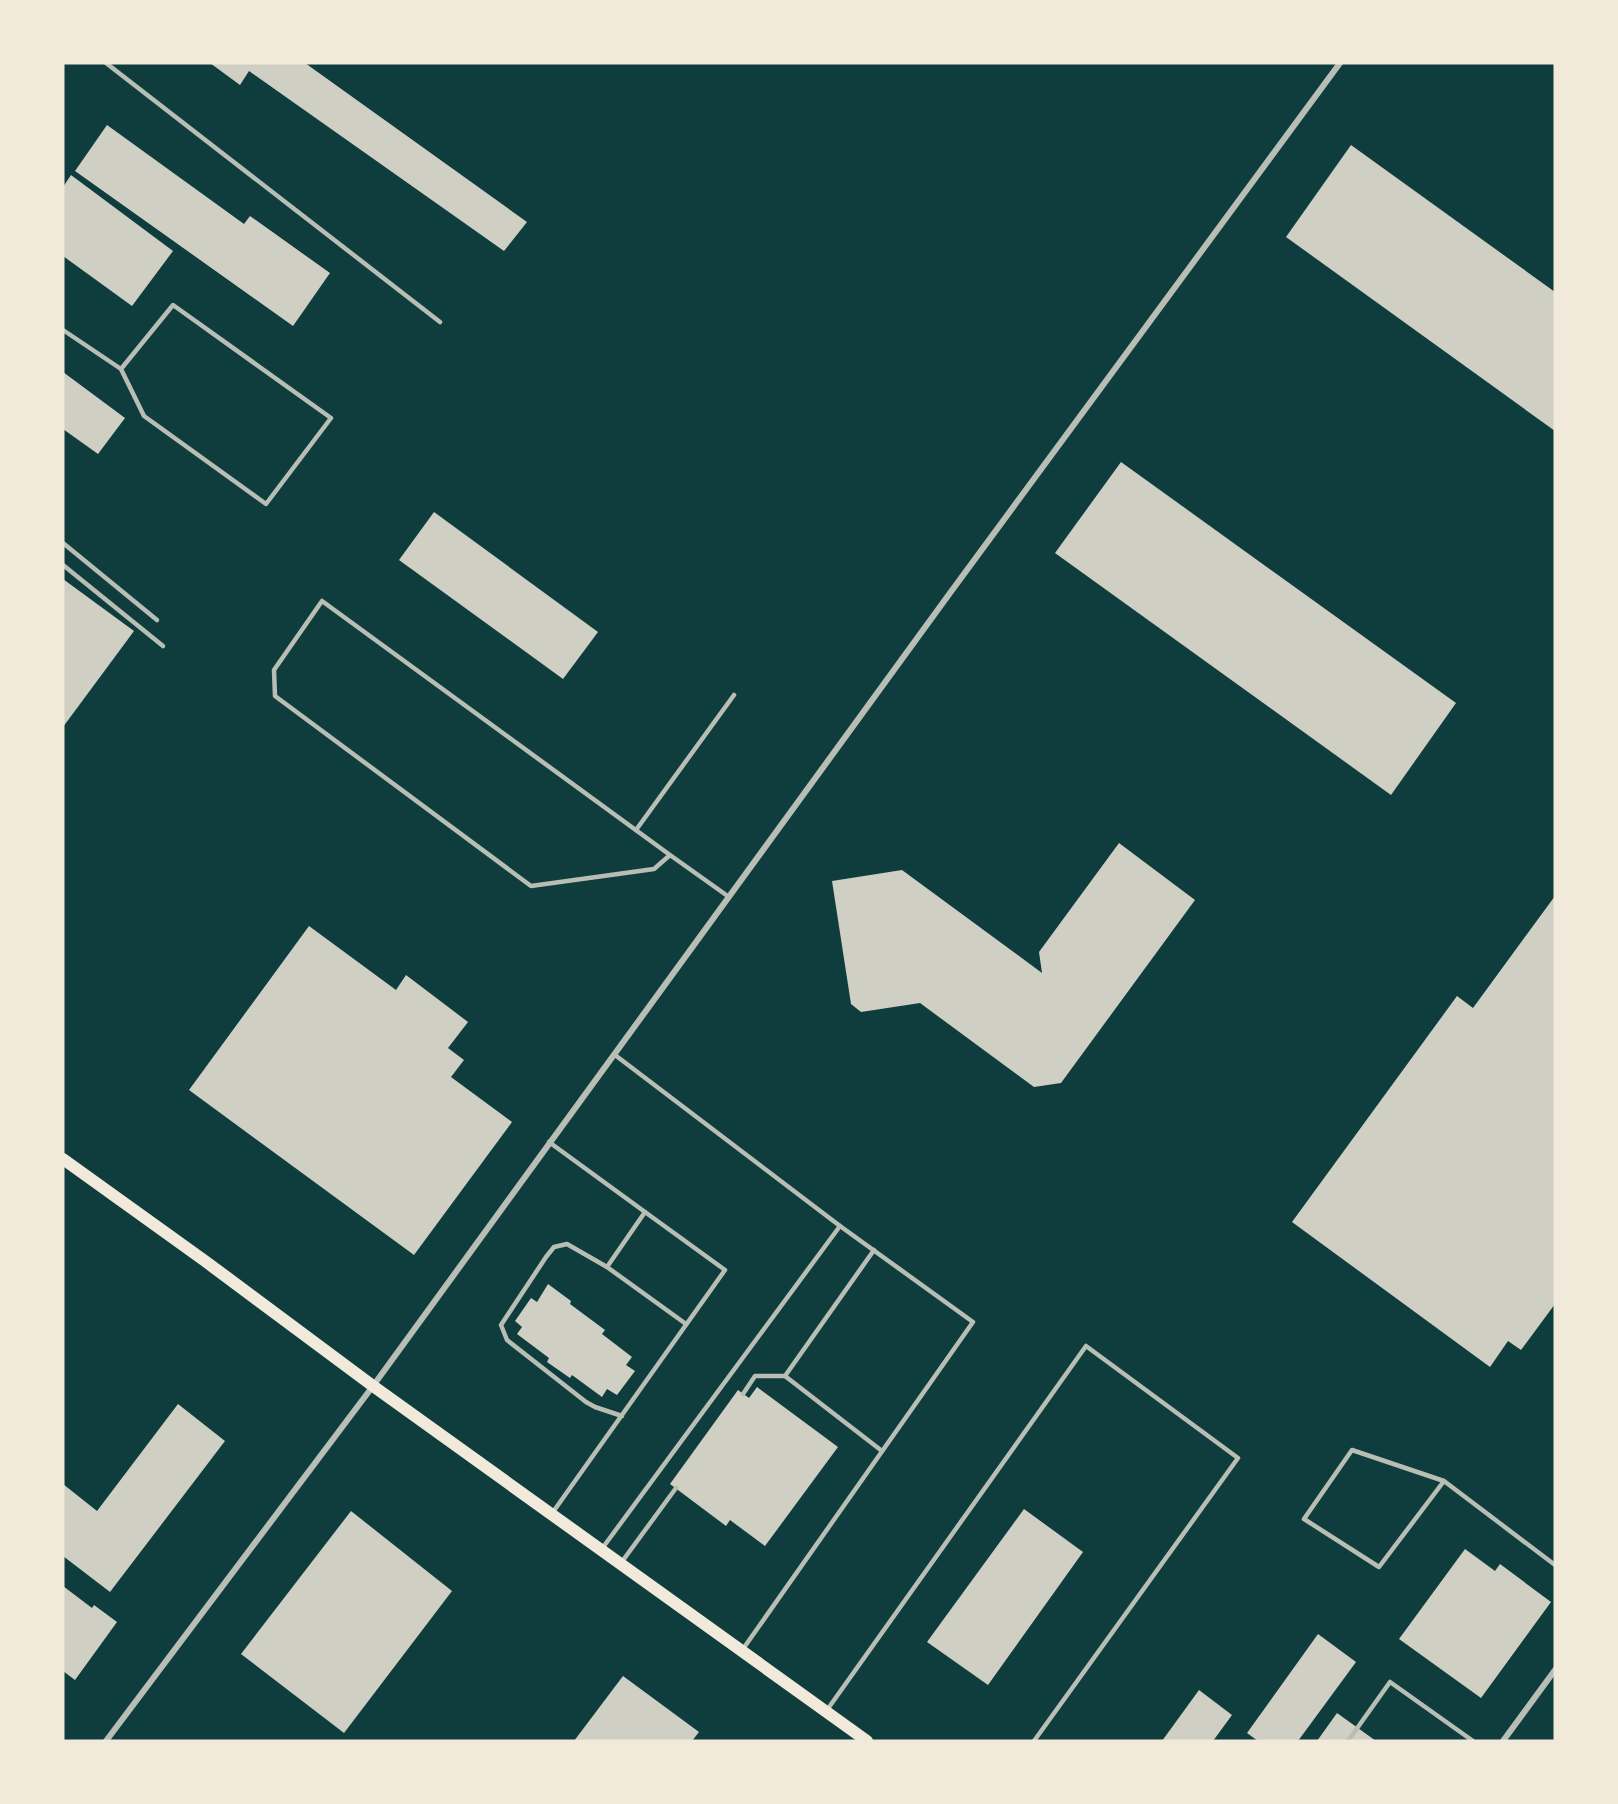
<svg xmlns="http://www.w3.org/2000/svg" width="1618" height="1804" font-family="'Playfair Display',serif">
	<rect width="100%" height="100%" fill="#0f3d3e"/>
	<g fill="#cfcfc3">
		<path d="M210,63H305L527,222L504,251L249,71L240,85Z"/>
		<path d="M107,125L244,224L250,216L330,273L293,326L75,171Z"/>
		<path d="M1351,145L1555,292V431L1286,237Z"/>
		<path d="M71,175L173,251L132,306L63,256V187Z"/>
		<path d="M63,372L125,418L98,454L63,429Z"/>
		<path d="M1121,462L1456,703L1391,795L1055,553Z"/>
		<path d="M434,512L598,632L563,679L399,560Z"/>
		<path d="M63,579L134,631L63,727Z"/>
		<path d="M1119,843L1195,900L1061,1083L1034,1087L920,1003L861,1012L851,1004L832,881L902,870L1042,973L1039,952Z"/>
		<path d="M1555,896V1304L1521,1350L1508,1341L1490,1367L1292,1222L1457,996L1473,1008Z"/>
		<path d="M309,926L396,990L406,975L468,1022L448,1048L464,1060L451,1077L512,1122L414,1255L189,1090Z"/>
		<path d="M548,1284L571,1301L570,1304L605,1330L602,1334L632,1357L626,1365L635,1371L617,1395L607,1389L602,1397L572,1375L570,1378L547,1362L549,1358L517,1334L522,1327L515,1321L531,1298L537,1302Z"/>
		<path d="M757,1387L838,1447L765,1546L730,1520L726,1526L670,1484L738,1390L749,1398Z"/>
		<path d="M178,1404L225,1441L110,1592L63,1556V1484L97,1511Z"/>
		<path d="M1024,1509L1083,1552L988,1685L927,1642Z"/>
		<path d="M351,1511L452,1591L344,1733L241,1654Z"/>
		<path d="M1465,1549L1495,1571L1500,1564L1551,1602L1481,1698L1399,1639Z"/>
		<path d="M63,1586L92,1608L94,1605L117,1622L75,1680L63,1671Z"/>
		<path d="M1318,1634L1356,1662L1298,1741H1258L1247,1733Z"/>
		<path d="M623,1676L699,1732L692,1741H574Z"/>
		<path d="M1199,1690L1232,1715L1213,1741H1162Z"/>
		<path d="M1337,1713L1376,1741H1317Z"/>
	</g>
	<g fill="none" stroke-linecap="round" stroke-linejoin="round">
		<g stroke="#b8beb3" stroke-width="4.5">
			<path d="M106,63L440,322"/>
			<path d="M63,330L121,369L144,416L266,504L331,418L173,305L121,369"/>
			<path d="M63,543L157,620"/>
			<path d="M63,565L163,646"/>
			<path d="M636,830L734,695"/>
			<path d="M670,855L322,601L274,670L275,696L531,886L654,869L670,855L729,897"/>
			<path d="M615,1055L840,1226L973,1322L743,1649"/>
			<path d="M549,1142L645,1212L607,1267"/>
			<path d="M785,1376L874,1250"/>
			<path d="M743,1394L755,1376H785L882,1451"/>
			<path d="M622,1416L595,1407L586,1402L507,1340L501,1325L546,1257L554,1247L567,1244L607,1267L686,1324"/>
			<path d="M1444,1481L1379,1567L1304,1519L1352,1450L1444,1481L1555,1565"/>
			<path d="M553,1512L725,1270L645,1212"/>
			<path d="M601,1550L840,1226"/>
			<path d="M621,1563L676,1488"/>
			<path d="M827,1710L1086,1346L1238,1458L1034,1741"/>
			<path d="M1348,1741L1390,1682L1473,1741"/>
		</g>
		<g stroke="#b8beb3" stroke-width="6">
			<path d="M106,1741L373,1386L950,593L1340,63"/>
			<path d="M1503,1741L1555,1670"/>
		</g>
		<path stroke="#f1e9da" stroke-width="12" d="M63,1159L205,1261L373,1386L867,1741"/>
	</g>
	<rect width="1618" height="1804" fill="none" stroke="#f1e9da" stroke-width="129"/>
</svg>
